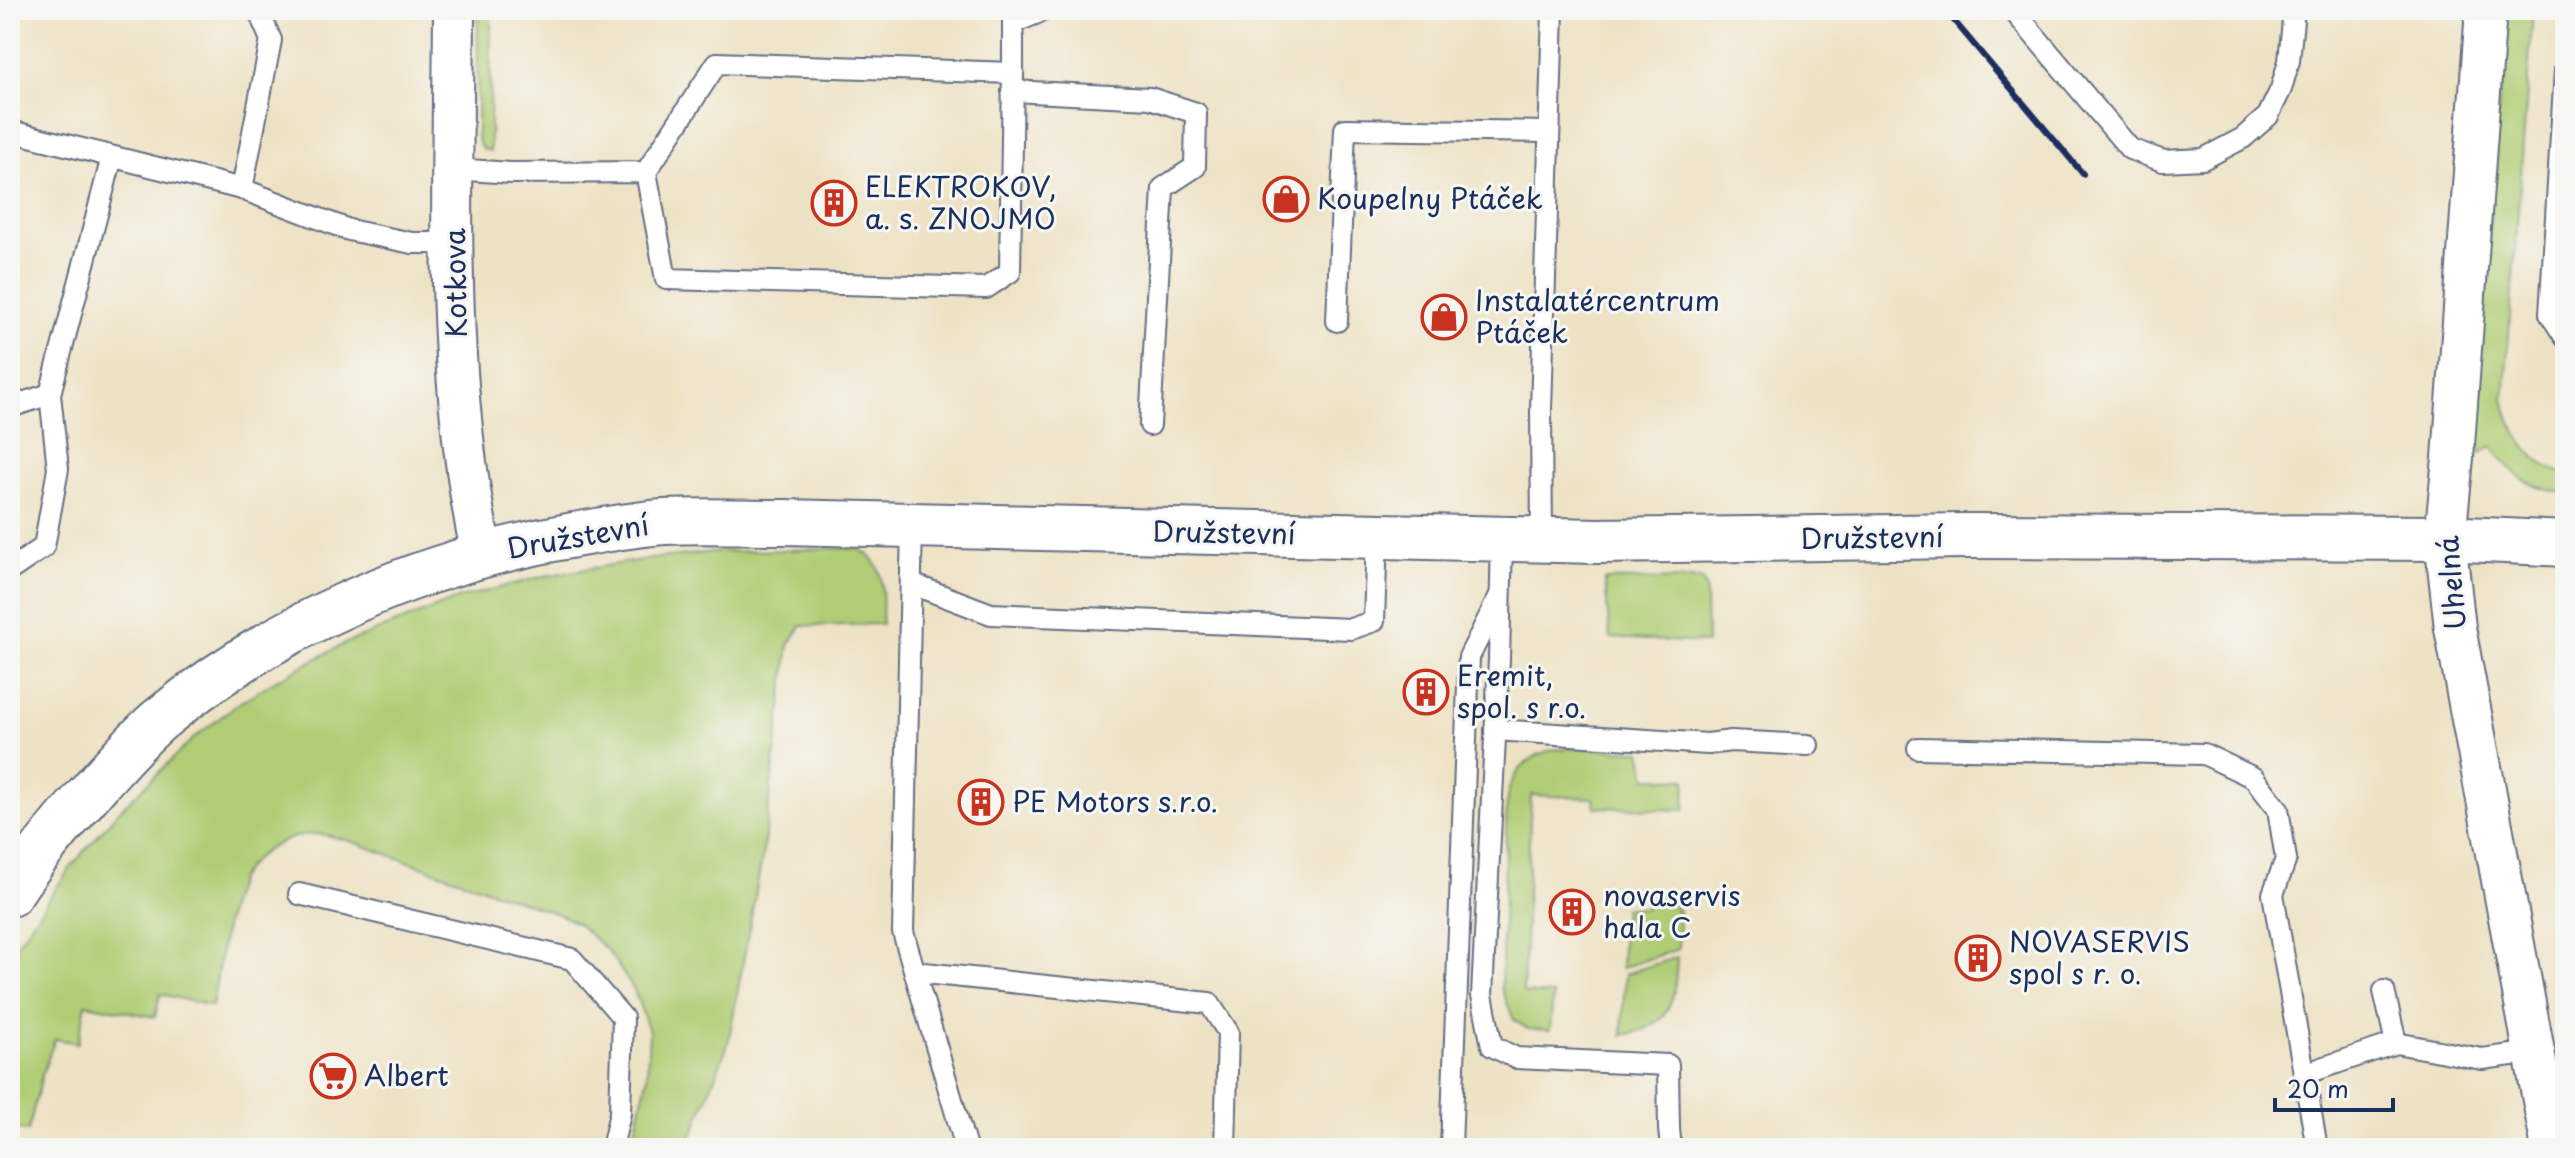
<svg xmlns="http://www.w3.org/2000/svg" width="2575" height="1158" font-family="'Playpen Sans',sans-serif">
	<rect width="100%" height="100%" fill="#f6f6f2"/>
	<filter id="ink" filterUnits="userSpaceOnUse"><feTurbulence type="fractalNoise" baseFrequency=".0125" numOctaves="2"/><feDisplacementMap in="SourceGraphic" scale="16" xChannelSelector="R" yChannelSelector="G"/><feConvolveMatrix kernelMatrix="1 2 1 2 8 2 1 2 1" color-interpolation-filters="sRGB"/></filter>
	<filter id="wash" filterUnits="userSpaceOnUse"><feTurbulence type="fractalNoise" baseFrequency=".006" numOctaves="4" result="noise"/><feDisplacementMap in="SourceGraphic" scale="32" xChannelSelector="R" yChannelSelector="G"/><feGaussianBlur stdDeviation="1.8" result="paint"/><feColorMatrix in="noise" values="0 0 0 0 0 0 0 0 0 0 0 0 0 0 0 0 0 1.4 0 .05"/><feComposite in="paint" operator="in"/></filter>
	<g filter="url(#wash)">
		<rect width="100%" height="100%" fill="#eee2c4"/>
		<g fill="#b0cd74" stroke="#667e69" stroke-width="2">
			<path d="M478,10H491L490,151L482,149L477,139Z"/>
			<path d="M2506,10H2533L2504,399C2510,429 2532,468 2565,473V493C2528,488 2513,476 2492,446L2481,453L2473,428Z"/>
			<path d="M854,548C889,557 882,596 882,624L801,626L789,645L762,858L728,1044L687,1148H631L647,1079L649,1031L634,990L608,951L578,924L563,916L350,841C338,838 325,834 313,834C281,836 246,858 235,889C223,921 219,972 212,1006L160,994L155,1017L86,1004L78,1043L55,1039L42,1075L28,1131L10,1128V954L71,867L117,813L194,738L236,705L276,680L346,643L460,598L545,576L642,560L714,552Z"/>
			<path d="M1701,579L1706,589L1707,643L1610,638L1605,580Z"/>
			<path d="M1569,748L1641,751L1647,778L1686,779L1685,810L1595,807L1594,798L1531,795L1523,993L1553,995L1550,1030L1528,1029L1514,1020L1501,987L1507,796C1515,765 1537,749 1569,748Z"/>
			<path d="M1647,897L1674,898L1675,910H1679L1678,949L1621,968L1624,908H1646Z"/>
			<path d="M1677,957C1675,1000 1672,1028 1622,1035L1625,974Z"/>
		</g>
	</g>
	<g filter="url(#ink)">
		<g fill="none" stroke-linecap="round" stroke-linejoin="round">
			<g stroke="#656e82" stroke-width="24">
				<g id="lane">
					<path d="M1013,10V73"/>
					<path d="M2013,10L2130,149L2163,161L2203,159L2243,138L2268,116L2281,89L2289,61L2294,10"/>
					<path d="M1013,23L1045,10"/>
					<path d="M2565,70L2550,314L2565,337"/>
					<path d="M1012,91L1150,98L1196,113L1195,167L1163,188L1150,425"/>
					<path d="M10,131L242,189L349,230L412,243H454"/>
					<path d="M454,169L511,173L646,172L717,63L1013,73L1010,272L986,288L666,279L646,172"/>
					<path d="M242,189L271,40L258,10"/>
					<path d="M1337,321L1345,129L1549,132"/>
					<path d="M10,407L50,394"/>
					<path d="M912,525L903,932L966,1148"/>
					<path d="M1502,539L1499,659L1482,995L1492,1046L1516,1058L1668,1065L1669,1129L1671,1148"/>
					<path d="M1542,540L1541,411L1553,10"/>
					<path d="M10,570L44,547L58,469L50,394L112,157"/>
					<path d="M912,584L991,614L1351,629L1374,621L1377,537"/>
					<path d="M1495,730L1708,744L1731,741L1808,745"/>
					<path d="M1918,748L2204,754L2254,778L2278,809L2286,859L2273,894L2317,1148"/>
					<path d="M299,894L572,959L623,1018L620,1113L612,1148"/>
					<path d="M915,972L1209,1003L1228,1032L1225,1148"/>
					<path d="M2384,991L2396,1043"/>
					<path d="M2304,1074L2396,1043L2482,1059L2534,1052"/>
					<path d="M1451,1148L1469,657L1499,597"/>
				</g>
			</g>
			<g stroke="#656e82" stroke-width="44">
				<g id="street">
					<path d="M454,10C453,191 443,377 482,555"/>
					<path d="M2486,10L2453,458L2445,538L2455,628L2552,1148"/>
				</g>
			</g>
			<g stroke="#656e82" stroke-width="48">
				<path id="secondary" d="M10,894C36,854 69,817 100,781C119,760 138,738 159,720C277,623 423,561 574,535C603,530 634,524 664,522C704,520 744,522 784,522L1597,541L1966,536L2445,538L2565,544"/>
			</g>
			<use href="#lane" stroke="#fff" stroke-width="20"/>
			<use href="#street" stroke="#fff" stroke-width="40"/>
			<use href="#secondary" stroke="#fff" stroke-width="44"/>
			<path stroke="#1b2f5e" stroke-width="6" d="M1945,10L2083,174"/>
		</g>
	</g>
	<defs>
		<g id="shop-ring" transform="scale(2.3)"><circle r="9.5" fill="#f6f6f2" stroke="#c8321e" stroke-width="1.5"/><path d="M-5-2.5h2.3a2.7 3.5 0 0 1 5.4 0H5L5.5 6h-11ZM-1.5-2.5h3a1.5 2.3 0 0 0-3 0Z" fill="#c8321e"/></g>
		<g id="building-ring" transform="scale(2.3)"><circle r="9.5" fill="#f6f6f2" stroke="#c8321e" stroke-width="1.5"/><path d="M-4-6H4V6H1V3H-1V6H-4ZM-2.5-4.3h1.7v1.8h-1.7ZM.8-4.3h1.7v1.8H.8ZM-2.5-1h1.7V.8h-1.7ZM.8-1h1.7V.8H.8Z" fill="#c8321e"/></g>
		<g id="supermarket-ring" transform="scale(2.3)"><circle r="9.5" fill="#f6f6f2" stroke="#c8321e" stroke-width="1.5"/><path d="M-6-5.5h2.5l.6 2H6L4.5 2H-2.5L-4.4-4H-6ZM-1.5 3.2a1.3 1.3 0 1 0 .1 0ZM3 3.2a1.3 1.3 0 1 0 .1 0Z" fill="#c8321e"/></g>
	</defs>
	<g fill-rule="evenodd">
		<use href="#shop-ring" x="1286" y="199"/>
		<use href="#building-ring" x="834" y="203"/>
		<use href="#shop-ring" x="1444" y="317"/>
		<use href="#building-ring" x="1426" y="692"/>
		<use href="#building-ring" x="981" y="802"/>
		<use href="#building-ring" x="1572" y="912"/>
		<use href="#building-ring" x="1978" y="958"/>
		<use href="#supermarket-ring" x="333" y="1076"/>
	</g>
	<g text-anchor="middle" stroke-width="6" stroke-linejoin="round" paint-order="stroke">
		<g font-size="28" fill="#1b2f5e" stroke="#f6f6f2" text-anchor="start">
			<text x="865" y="197">ELEKTROKOV,<tspan x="865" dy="32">a. s. ZNOJMO</tspan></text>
			<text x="1317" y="209">Koupelny Ptáček</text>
			<text x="1475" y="311">Instalatércentrum<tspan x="1475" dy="32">Ptáček</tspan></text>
			<text x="1457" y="686">Eremit,<tspan x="1457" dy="32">spol. s r.o.</tspan></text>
			<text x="1012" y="812">PE Motors s.r.o.</text>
			<text x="1603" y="906">novaservis<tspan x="1603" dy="32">hala C</tspan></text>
			<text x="2009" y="952">NOVASERVIS<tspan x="2009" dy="32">spol s r. o.</tspan></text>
			<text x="364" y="1086">Albert</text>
		</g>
		<g font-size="28" fill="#1b2f5e" stroke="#f6f6f2">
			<text transform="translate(456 283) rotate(-91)" y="10">Kotkova</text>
			<text transform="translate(1224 533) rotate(1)" y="10">Družstevní</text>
			<text transform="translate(578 537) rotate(-10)" y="10">Družstevní</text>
			<text transform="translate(1872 538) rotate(-1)" y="10">Družstevní</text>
			<text transform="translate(2452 583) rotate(-95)" y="10">Uhelná</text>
		</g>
	</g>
	<rect width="2575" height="1158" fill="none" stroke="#f6f6f2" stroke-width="40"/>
	<path d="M2275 1098v12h118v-12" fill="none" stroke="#1b2f5e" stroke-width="4"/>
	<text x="2287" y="1098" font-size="24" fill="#1b2f5e" stroke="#f6f6f2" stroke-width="6" paint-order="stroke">20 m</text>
</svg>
